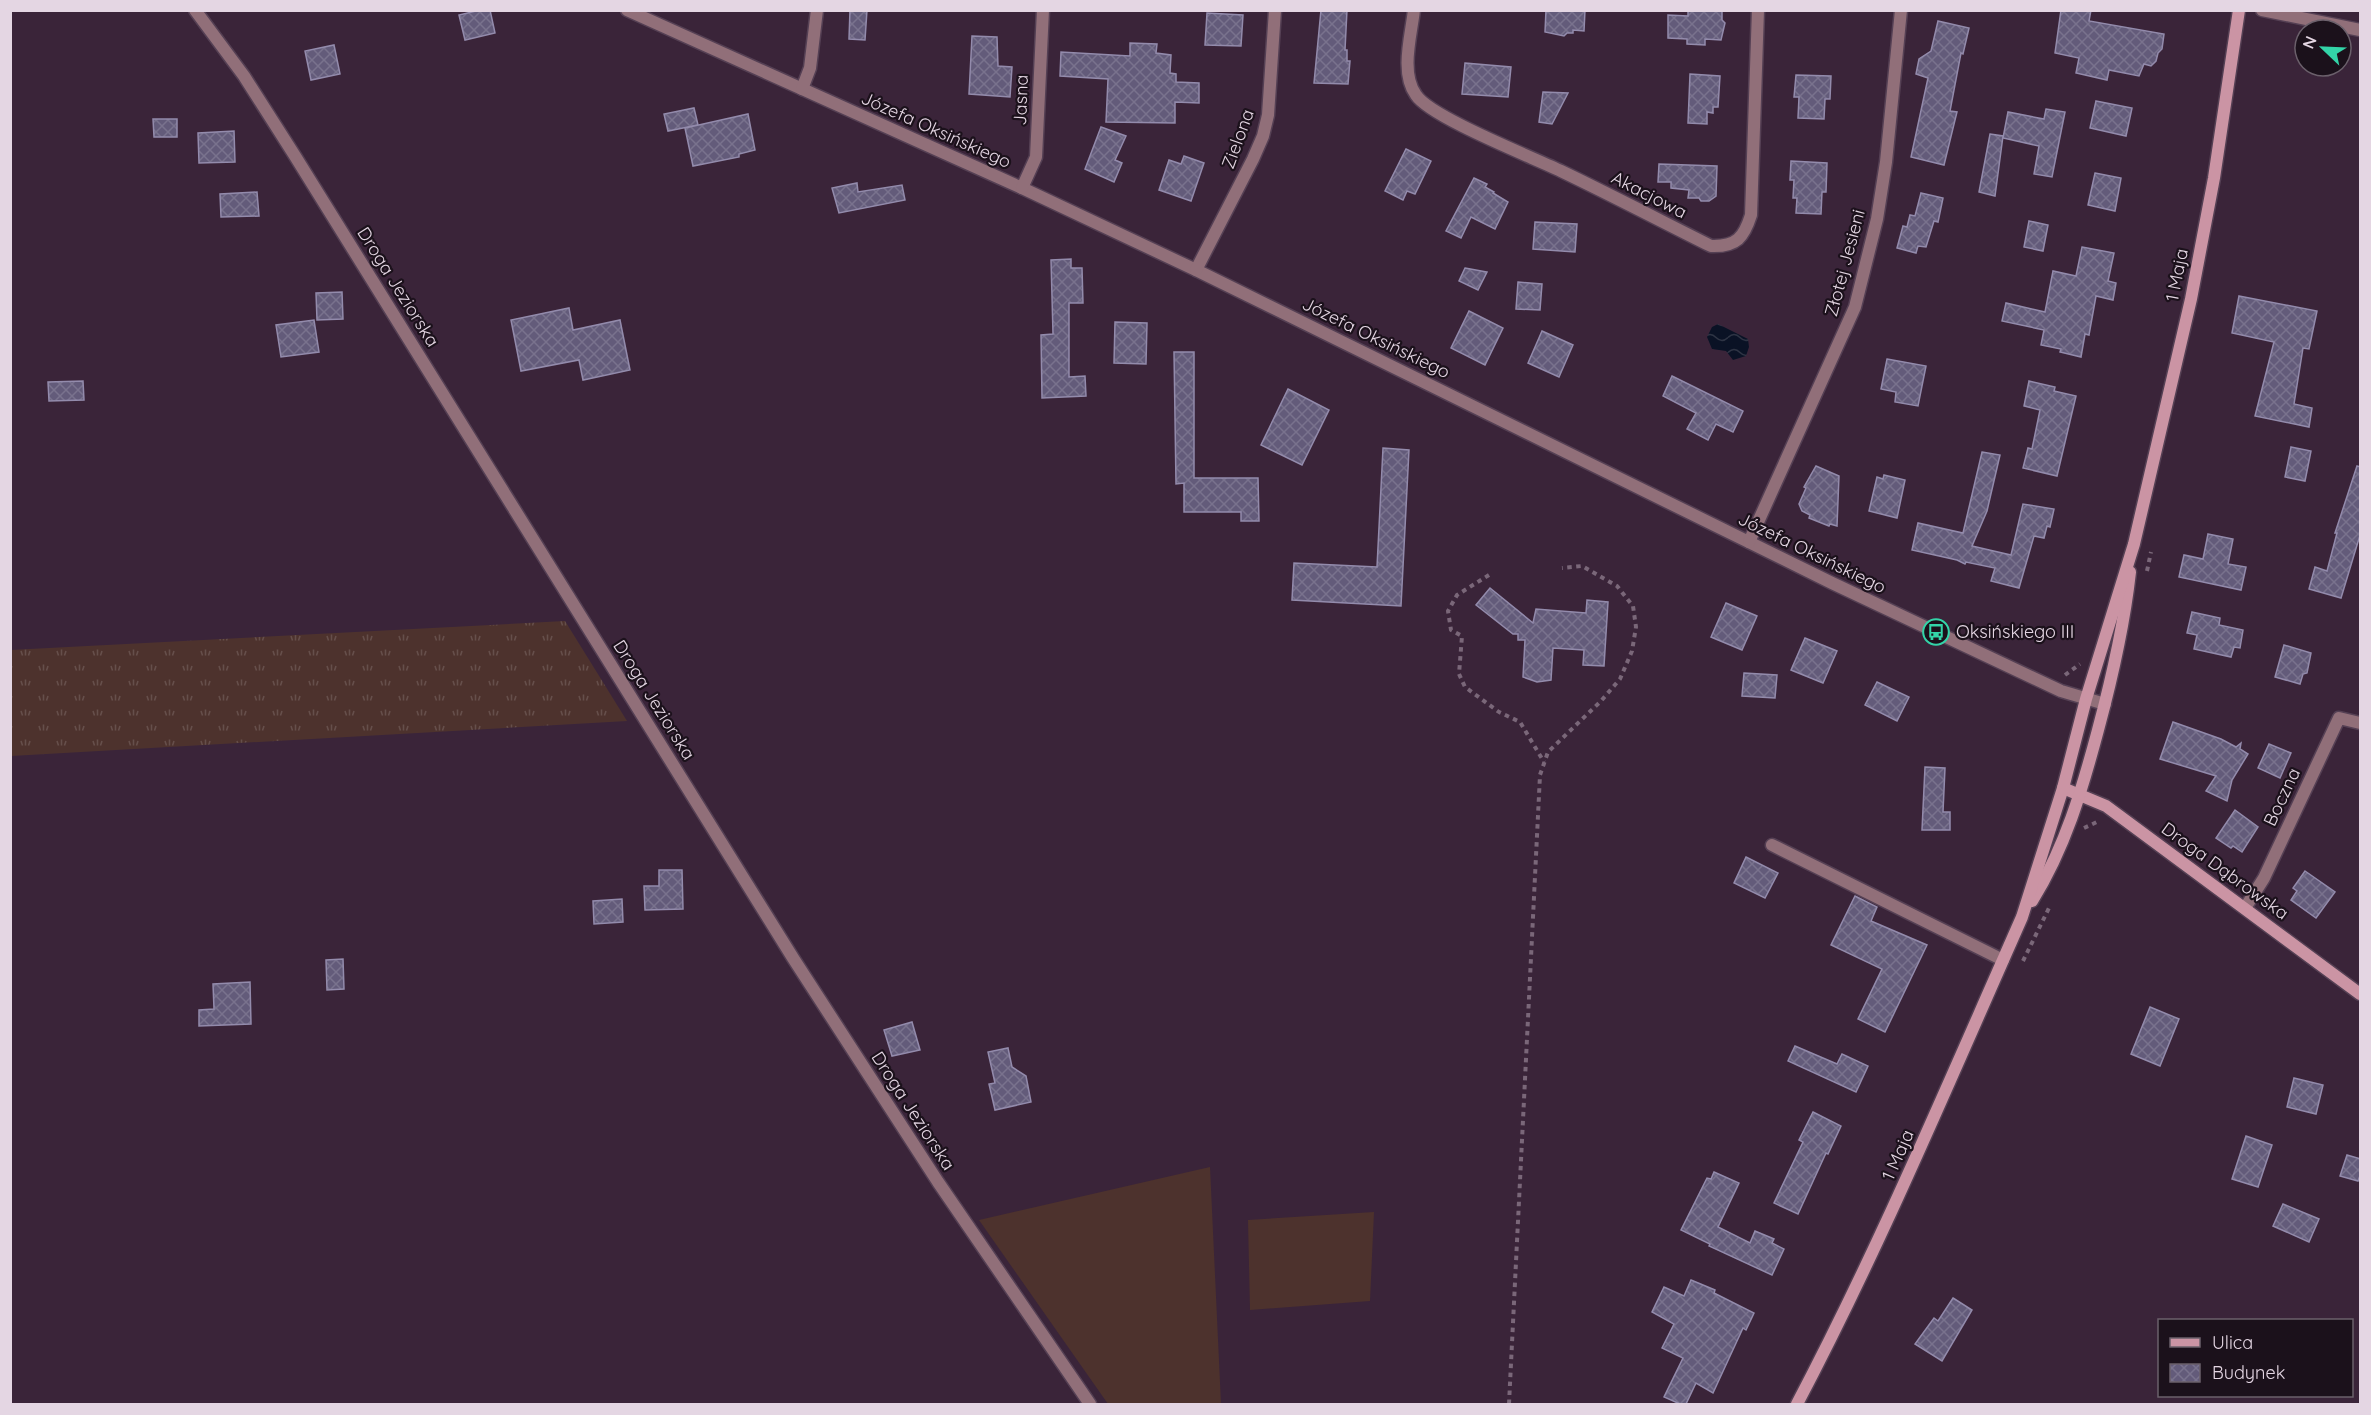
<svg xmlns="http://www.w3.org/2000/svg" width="2371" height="1415" font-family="Quicksand,sans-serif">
	<defs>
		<pattern id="grass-tufts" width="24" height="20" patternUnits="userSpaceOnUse" patternTransform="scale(1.5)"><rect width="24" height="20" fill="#4d322d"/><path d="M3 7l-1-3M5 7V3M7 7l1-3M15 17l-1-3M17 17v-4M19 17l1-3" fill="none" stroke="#664f4b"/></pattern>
		<pattern id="water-waves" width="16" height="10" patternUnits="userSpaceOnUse" patternTransform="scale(1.5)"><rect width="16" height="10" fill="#0a1225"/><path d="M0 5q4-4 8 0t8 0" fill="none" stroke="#2e3444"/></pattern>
		<pattern id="building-cross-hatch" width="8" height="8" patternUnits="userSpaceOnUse" patternTransform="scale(1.5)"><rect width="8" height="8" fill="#635b7a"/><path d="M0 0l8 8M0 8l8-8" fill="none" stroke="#79728d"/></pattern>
	</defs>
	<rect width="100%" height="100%" fill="#3a2439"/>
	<path fill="url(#grass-tufts)" d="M565,621L627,721L11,756V650Z"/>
	<g fill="#4d322d">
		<path d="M1210,1167L1221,1404H1108L979,1220Z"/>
		<path d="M1374,1212L1370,1301L1250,1310L1248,1220Z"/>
	</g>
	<path fill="url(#water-waves)" d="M1718,324L1748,339L1749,347L1746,356L1733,360L1726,351L1712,349L1707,337L1712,327Z"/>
	<g fill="url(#building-cross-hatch)" stroke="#938bac" stroke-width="1.5">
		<path d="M480,10H490L495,33L465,40L459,15Z"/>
		<path d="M850,10H867L865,40L849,39Z"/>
		<path d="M1321,10H1347L1345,50H1347V61H1350L1348,84L1314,83Z"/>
		<path d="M1546,10H1585L1584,31L1573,30V33H1567L1564,36L1545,32Z"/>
		<path d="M1688,10H1722V20L1725,23L1721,40L1705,39V45L1687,44V39L1668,38V15L1688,16Z"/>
		<path d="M2061,10H2091L2089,21L2164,34L2162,49L2158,53L2156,61L2151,66L2144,64L2139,76L2109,70L2107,80L2076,73L2079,58L2055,53Z"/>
		<path d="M1207,13L1243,15L1241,46L1205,45Z"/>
		<path d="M1938,21L1969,28L1963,54L1961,53L1950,111L1957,112L1944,165L1911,157L1928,78L1916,74L1919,59L1931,51Z"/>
		<path d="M972,36L997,37L998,66L1012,67L1010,97L969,94Z"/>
		<path d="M1130,43L1157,44L1156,53L1171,55L1170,73L1176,74V82L1199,83V103L1175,102V123L1106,122L1108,79L1060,76L1061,52L1130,56Z"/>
		<path d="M334,45L340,74L311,80L305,51Z"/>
		<path d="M1465,63L1511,67L1508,97L1462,94Z"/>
		<path d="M1690,74L1720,76L1718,107H1713V113L1707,112V124L1688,123Z"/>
		<path d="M1796,75L1831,76L1830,99H1825L1824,119L1798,118L1799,97H1794Z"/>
		<path d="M1543,92L1568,93L1552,124L1539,122Z"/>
		<path d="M2096,101L2132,108L2126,136L2090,128Z"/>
		<path d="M694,108L698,125L668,131L664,114Z"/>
		<path d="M2046,109L2065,112L2052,177L2034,174L2039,146L2003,138L2008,112L2044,119Z"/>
		<path d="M748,114L755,150L739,154V157L693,166L685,128Z"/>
		<path d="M153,119H177V137H154Z"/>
		<path d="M1101,127L1126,136L1115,160L1122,163L1114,182L1085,169Z"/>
		<path d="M234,131L235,162L199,163L198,133Z"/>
		<path d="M1990,134L2003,136L1995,196L1979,192Z"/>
		<path d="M1406,149L1431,161L1415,194L1407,191L1403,200L1385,191Z"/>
		<path d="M1184,156L1204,163L1191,201L1159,190L1169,160L1181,164Z"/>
		<path d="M1791,161L1827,163L1826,192H1822L1821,214L1796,213L1797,198H1793L1794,180H1790Z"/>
		<path d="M1659,164L1717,166L1716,196L1709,201H1701L1699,198H1688L1689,190L1671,188V182H1658Z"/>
		<path d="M2095,173L2121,178L2115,211L2088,205Z"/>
		<path d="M1474,178L1487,184L1485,187L1494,192L1493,193L1508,202L1495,229L1471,217L1461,238L1446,231Z"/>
		<path d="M857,183L858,192L902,185L905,200L839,213L832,188Z"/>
		<path d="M257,192L259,216L221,217L220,194Z"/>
		<path d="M1921,193L1943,198L1938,222L1934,221L1926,247L1918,246L1916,253L1897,248L1903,226L1907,227L1910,215L1915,216Z"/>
		<path d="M2029,221L2048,225L2043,251L2024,247Z"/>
		<path d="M1535,222L1577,224L1575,252L1533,249Z"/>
		<path d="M2082,247L2114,253L2108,281L2116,283L2113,300L2096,296L2089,335L2085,334L2081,357L2060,352L2061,349L2041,345L2044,330L2002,321L2006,303L2045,312L2053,271L2076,276Z"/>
		<path d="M1071,259V268H1082L1083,303H1069V377L1085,376L1086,396L1042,398L1041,335L1053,334L1051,260Z"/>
		<path d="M1465,268L1487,272L1478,290L1459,281Z"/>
		<path d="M1518,282L1542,284L1540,310L1516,309Z"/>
		<path d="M342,292L343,319L317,320L316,293Z"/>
		<path d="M2239,296L2317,311L2309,349L2303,348L2294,404L2312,408L2309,427L2255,416L2274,342L2232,333Z"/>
		<path d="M569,308L573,330L620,320L630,370L583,380L579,360L521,371L511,320Z"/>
		<path d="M1469,311L1503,328L1485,365L1451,348Z"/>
		<path d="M314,320L319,352L281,357L276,325Z"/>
		<path d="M1115,322L1147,323L1146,364L1114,363Z"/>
		<path d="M1542,331L1573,345L1559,377L1528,363Z"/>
		<path d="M1174,352H1194V478H1258L1259,521H1241V512H1184V483L1176,484Z"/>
		<path d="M1887,359L1926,366L1918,406L1895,402L1896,392L1881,389Z"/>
		<path d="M1672,376L1743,411L1733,432L1716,424L1708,440L1687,429L1696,413L1663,396Z"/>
		<path d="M83,381L84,400L49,401L48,382Z"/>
		<path d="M2029,381L2055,387L2054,391L2076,396L2057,476L2023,468L2028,448L2032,449L2040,410L2024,406Z"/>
		<path d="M1288,389L1329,410L1302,465L1261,445Z"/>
		<path d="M2291,447L2311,451L2305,481L2285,477Z"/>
		<path d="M1383,448L1409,450L1401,606L1292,600L1294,563L1377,567Z"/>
		<path d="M1982,452L2000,455L1987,511L1972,546L2011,555L2023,504L2054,509L2050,527L2047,526L2044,538L2034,536L2019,588L1991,581L1995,568L1966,562L1965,564L1957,560L1912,550L1918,523L1963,533Z"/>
		<path d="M1816,466L1839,476L1837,526L1830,524L1829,526L1809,518L1810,515L1802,511L1799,504L1806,488L1804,487Z"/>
		<path d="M2357,466L2361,467V532L2341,598L2309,589L2315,567L2327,571L2337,533H2335Z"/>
		<path d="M1884,475L1905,480L1897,518L1869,511L1877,477L1883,479Z"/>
		<path d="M2208,534L2233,539L2228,564L2246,567L2241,590L2179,577L2184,555L2203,559Z"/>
		<path d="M1490,588L1533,623L1536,609L1586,613L1587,600L1608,602L1604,666L1583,665L1584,650L1553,648L1551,680L1537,682L1523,677L1525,640H1518V634H1513L1476,605Z"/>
		<path d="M1726,603L1757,616L1742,650L1711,637Z"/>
		<path d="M2192,612L2220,618L2219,625L2243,630L2240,648L2234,647L2231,657L2194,649L2197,635L2187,633Z"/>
		<path d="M1805,638L1837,651L1823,683L1791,670Z"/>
		<path d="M2284,645L2311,653L2307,673L2303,674L2300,684L2275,677Z"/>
		<path d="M1744,673L1777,675L1775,698L1742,696Z"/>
		<path d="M1877,682L1909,697L1897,721L1865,705Z"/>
		<path d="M2173,722L2221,739L2236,747L2241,743L2240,749L2248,754L2232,780L2227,801L2206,791L2216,776L2160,759Z"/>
		<path d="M2269,744L2291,753L2280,778L2258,768Z"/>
		<path d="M1925,767L1945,768L1943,812H1950V830H1922Z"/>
		<path d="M2235,810L2258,827L2242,852L2233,846L2231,848L2216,838Z"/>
		<path d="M1746,857L1778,873L1765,898L1734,883Z"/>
		<path d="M659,870H682L683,909L645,910L644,886H659Z"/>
		<path d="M2305,871L2335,892L2316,918L2291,900L2297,891L2293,888Z"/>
		<path d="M1855,896L1877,907L1871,921L1927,945L1885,1032L1858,1019L1882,969L1831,945Z"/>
		<path d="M622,899L623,922L594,924L593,901Z"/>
		<path d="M343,959L344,989L327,990L326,960Z"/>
		<path d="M250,982L251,1024L199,1026V1010L214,1009L213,984Z"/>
		<path d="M2150,1007L2179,1019L2160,1066L2131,1054Z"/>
		<path d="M912,1022L920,1050L892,1056L884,1030Z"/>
		<path d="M1795,1046L1837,1064L1842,1054L1868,1066L1856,1092L1788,1061Z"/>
		<path d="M1008,1048L1012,1067L1026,1076L1031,1102L995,1110L989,1084L995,1083L988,1052Z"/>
		<path d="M2294,1078L2323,1085L2316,1114L2287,1107Z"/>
		<path d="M1813,1112L1841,1126L1828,1154L1826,1153L1798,1214L1774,1203L1803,1142L1799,1140Z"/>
		<path d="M2246,1136L2272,1145L2258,1187L2232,1179Z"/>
		<path d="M2347,1155L2361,1159V1173L2358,1181L2340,1176Z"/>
		<path d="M1714,1172L1739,1183L1718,1227L1750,1243L1755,1231L1774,1239L1772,1243L1784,1249L1772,1275L1709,1246L1710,1244L1681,1230L1707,1178L1711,1179Z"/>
		<path d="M2283,1204L2319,1219L2309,1242L2273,1226Z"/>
		<path d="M1691,1280L1715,1290L1714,1293L1754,1313L1746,1330L1743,1328L1713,1393L1696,1383L1686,1404H1680L1664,1397L1683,1358L1662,1348L1674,1324L1652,1312L1664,1287L1684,1296Z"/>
		<path d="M1953,1298L1972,1310L1942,1361L1915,1344L1934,1318L1938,1321Z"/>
	</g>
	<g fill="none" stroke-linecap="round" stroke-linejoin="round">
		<g stroke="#554054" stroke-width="15">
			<path id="lane" d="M1772,845L2003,960"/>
		</g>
		<g stroke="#554054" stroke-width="15">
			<g id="street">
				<path d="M195,10L244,76L295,156L793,958L938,1182L1090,1404"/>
				<path d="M627,10L1022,188L1196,270L1832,583L2061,691L2105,704"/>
				<path d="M1414,10C1411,36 1400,73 1416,95C1430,117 1532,157 1561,171C1611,195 1661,221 1711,246C1737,247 1744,237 1751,215L1758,10"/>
				<path d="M2262,10L2360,30"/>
				<path d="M802,89L810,68L817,10"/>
				<path d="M1022,188L1036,157L1043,10"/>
				<path d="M1196,270L1253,159L1263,136L1268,115L1275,10"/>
				<path d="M1749,542L1855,307L1877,219L1886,162L1901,10"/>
				<path d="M2245,908L2264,878L2339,718L2360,723"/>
			</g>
		</g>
		<g stroke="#554054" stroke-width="15">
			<g id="secondary">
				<path d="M2063,788L2106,806L2360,994"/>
				<path d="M2032,901C2065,848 2082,790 2098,730C2112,678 2124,626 2130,572"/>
				<path d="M1797,1404C1876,1254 1942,1098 2011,942L2022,917L2063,788L2086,699L2134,544L2191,299L2214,178L2239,10"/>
			</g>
		</g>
		<g stroke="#7a6779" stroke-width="4" stroke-dasharray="4.5 4.5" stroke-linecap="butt">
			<path d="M2147,571L2151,552"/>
			<path d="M1489,575L1457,595L1448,611L1451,630L1462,636L1459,674L1465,687L1499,712L1520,722L1544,762"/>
			<path d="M2065,675L2080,664"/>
			<path d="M2084,828L2099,821"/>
			<path d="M2023,961L2049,908"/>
			<path d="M1509,1404L1540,775L1548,752L1601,701L1620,679L1632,651L1636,627L1633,606L1617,586L1582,566L1562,568"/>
		</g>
		<use href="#lane" stroke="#916f79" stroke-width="12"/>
		<use href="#street" stroke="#916f79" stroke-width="12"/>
		<use href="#secondary" stroke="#cb94a4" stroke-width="12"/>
	</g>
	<defs>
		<g id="bus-ring" transform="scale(1.35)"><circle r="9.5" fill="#1b111b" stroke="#33d4a8" stroke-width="1.5"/><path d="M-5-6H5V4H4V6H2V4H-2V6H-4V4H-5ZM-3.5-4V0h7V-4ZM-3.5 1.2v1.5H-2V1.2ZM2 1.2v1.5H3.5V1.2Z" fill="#33d4a8"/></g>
	</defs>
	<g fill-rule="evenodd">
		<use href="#bus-ring" x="1936" y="632"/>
	</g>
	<g text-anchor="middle" stroke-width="4.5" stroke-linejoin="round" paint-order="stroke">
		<g font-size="18" fill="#e4d6e3" stroke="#1b111b">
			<text transform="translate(1021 100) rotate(-88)" y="6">Jasna</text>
			<text transform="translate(936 130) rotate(24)" y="6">Józefa Oksińskiego</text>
			<text transform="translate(1238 139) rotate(-70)" y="6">Zielona</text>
			<text transform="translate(1649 195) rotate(27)" y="6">Akacjowa</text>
			<text transform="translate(1845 263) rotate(-75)" y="6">Złotej Jesieni</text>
			<text transform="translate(2177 275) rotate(-79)" y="6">1 Maja</text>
			<text transform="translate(398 287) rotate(58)" y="6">Droga Jeziorska</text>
			<text transform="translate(1376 338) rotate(26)" y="6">Józefa Oksińskiego</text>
			<text transform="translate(1812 553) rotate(26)" y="6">Józefa Oksińskiego</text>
			<text transform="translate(654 700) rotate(58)" y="6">Droga Jeziorska</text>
			<text transform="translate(2282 797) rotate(-65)" y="6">Boczna</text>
			<text transform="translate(2225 871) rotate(36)" y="6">Droga Dąbrowska</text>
			<text transform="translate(913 1111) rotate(57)" y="6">Droga Jeziorska</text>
			<text transform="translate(1898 1155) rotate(-66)" y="6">1 Maja</text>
		</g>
		<g font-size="18" fill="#e4d6e3" stroke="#1b111b" text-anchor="start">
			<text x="1956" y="638">Oksińskiego III</text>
		</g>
	</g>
	<rect width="2371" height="1415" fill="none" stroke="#e4d6e3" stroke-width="24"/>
	<rect x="2158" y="1319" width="195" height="78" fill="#1b111b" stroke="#6b606b" stroke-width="1.5"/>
	<rect x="2170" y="1338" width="30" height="9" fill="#cb94a4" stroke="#6b606b" stroke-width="1.5"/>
	<text x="2212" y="1349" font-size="18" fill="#e4d6e3">Ulica</text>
	<rect x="2170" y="1364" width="30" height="18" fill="url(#building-cross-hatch)" stroke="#6b606b" stroke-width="1.5"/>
	<text x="2212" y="1379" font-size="18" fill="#e4d6e3">Budynek</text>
	<g transform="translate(2323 48) rotate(293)"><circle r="28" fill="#1b111b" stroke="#6b606b" stroke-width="1.5"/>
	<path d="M0-4.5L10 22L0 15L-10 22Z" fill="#33d4a8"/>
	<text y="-9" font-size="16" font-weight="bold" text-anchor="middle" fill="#e4d6e3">N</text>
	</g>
</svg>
